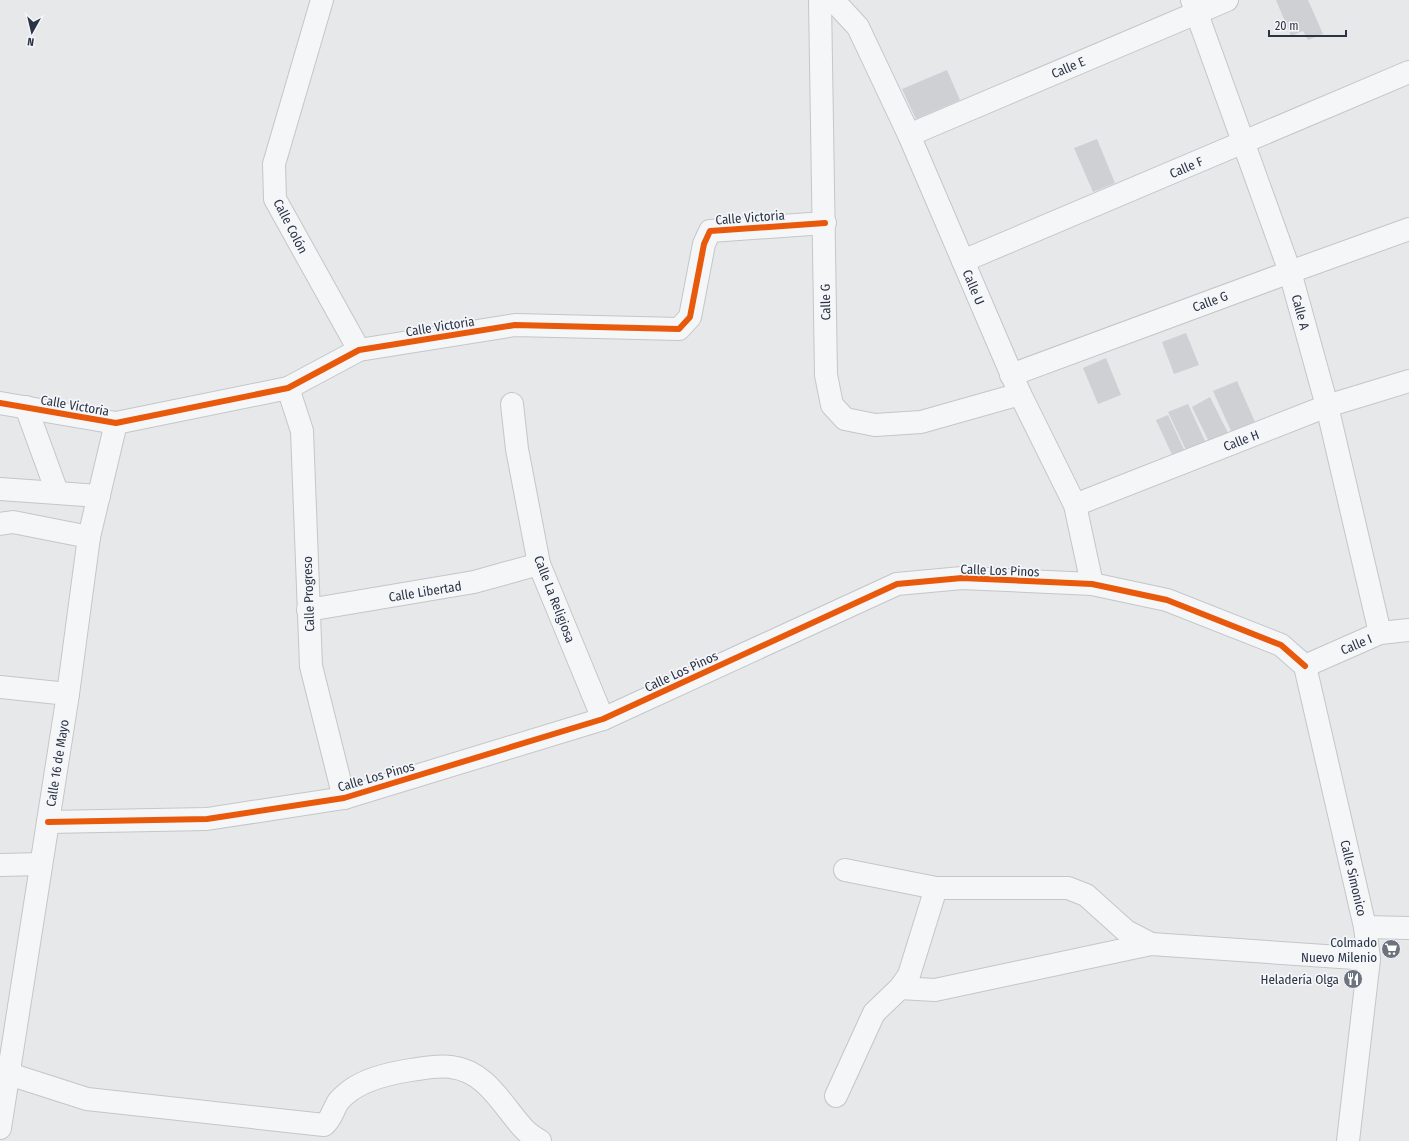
<svg xmlns="http://www.w3.org/2000/svg" width="1409" height="1141" font-family="'Fira Sans Condensed',sans-serif">
	<rect width="100%" height="100%" fill="#e6e8ea"/>
	<g fill="#ced0d3">
		<path d="M1276,0H1308L1323,34L1308,40L1303,31L1291,36Z"/>
		<path d="M947,70L960,100L916,119L902,89Z"/>
		<path d="M1097,139L1115,183L1093,192L1074,148Z"/>
		<path d="M1186,333L1199,365L1174,374L1162,342Z"/>
		<path d="M1106,358L1121,395L1098,404L1083,368Z"/>
		<path d="M1237,381L1255,422L1232,433L1213,391Z"/>
		<path d="M1210,397L1228,433L1209,442L1192,407Z"/>
		<path d="M1188,404L1206,443L1187,452L1168,412Z"/>
		<path d="M1168,415L1186,454L1174,459L1156,420Z"/>
	</g>
	<g fill="none" stroke-linecap="round" stroke-linejoin="round">
		<g stroke="#c4c6c8" stroke-width="24">
			<g id="minor">
				<path d="M322,0L274,164L275,199L359,350"/>
				<path d="M820,0L826,375L832,405L845,419L875,425L921,422L1020,394"/>
				<path d="M833,0L858,27L909,135L1020,394L1075,505L1092,584"/>
				<path d="M1192,0L1290,272L1327,406L1380,633"/>
				<path d="M909,135L1227,0"/>
				<path d="M963,261L1409,72"/>
				<path d="M1011,375L1290,272L1409,229"/>
				<path d="M288,388L302,431L311,666L344,798"/>
				<path d="M0,403L116,423L288,388L359,350L515,325L679,329L690,317L704,244L710,231L825,223"/>
				<path d="M512,404L517,449L539,564L603,719"/>
				<path d="M26,407L57,492"/>
				<path d="M0,489L99,496"/>
				<path d="M1075,505L1327,406L1409,381"/>
				<path d="M0,524L13,522L89,537"/>
				<path d="M308,610L474,582L539,564"/>
				<path d="M1305,666L1365,927L1369,959L1348,1141"/>
				<path d="M1305,666L1380,633L1409,630"/>
				<path d="M0,687L68,694"/>
				<path d="M48,822L207,819L344,798L603,719L897,584L962,578L1092,584L1167,600L1281,645L1305,666"/>
				<path d="M0,865L41,864"/>
				<path d="M845,870L936,888H1068L1086,895L1126,931L1151,944"/>
				<path d="M936,888L909,975L900,988L935,990L1151,944L1369,959"/>
				<path d="M1365,927L1409,928"/>
				<path d="M9,1074L87,1099L324,1125C331,1120 333,1110 338,1102C341,1098 347,1093 351,1090C368,1078 391,1073 411,1070C424,1068 438,1065 451,1067C487,1071 503,1107 525,1130C529,1134 535,1138 540,1141"/>
				<path d="M836,1096L874,1013L900,988"/>
				<path d="M0,1128L68,694L89,537L116,423"/>
			</g>
		</g>
		<use href="#minor" stroke="#f5f6f7" stroke-width="22"/>
		<g stroke="#f4f6f9" stroke-width="8">
			<g id="cycleway">
				<path d="M0,403L116,423L288,388L359,350L515,325L679,329L690,317L704,244L710,231L825,223"/>
				<path d="M48,822L207,819L344,798L603,719L897,584L962,578L1092,584L1167,600L1281,645L1305,666"/>
			</g>
		</g>
		<use href="#cycleway" stroke="#e8590c" stroke-width="6"/>
	</g>
	<defs>
		<g id="supermarket-disc" transform="scale(1)"><circle r="9.5" fill="#6c737f" stroke="#f4f6f9"/><path d="M-6-5.5h2.5l.6 2H6L4.5 2H-2.5L-4.4-4H-6ZM-1.5 3.2a1.3 1.3 0 1 0 .1 0ZM3 3.2a1.3 1.3 0 1 0 .1 0Z" fill="#fff"/></g>
		<g id="restaurant-disc" transform="scale(1)"><circle r="9.5" fill="#6c737f" stroke="#f4f6f9"/><path d="M-5-6h1v4h1v-4h1v4h1v-4h1v5L-1.5 .5V6h-2V.5L-5-1ZM5-6V6H3V1.5H1.5Q1.5-4 5-6Z" fill="#fff"/></g>
	</defs>
	<g fill-rule="evenodd">
		<use href="#supermarket-disc" x="1391" y="949"/>
		<use href="#restaurant-disc" x="1353" y="979"/>
	</g>
	<g text-anchor="middle" stroke-width="3.5" stroke-linejoin="round" paint-order="stroke">
		<g font-size="13" fill="#2b3445" stroke="#f4f6f9">
			<text transform="translate(1068 67) rotate(-23)" y="5">Calle E</text>
			<text transform="translate(1186 167) rotate(-23)" y="5">Calle F</text>
			<text transform="translate(750 217) rotate(-4)" y="5">Calle Victoria</text>
			<text transform="translate(291 226) rotate(63)" y="5">Calle Colón</text>
			<text transform="translate(974 287) rotate(67)" y="5">Calle U</text>
			<text transform="translate(1210 301) rotate(-20)" y="5">Calle G</text>
			<text transform="translate(825 302) rotate(-91)" y="5">Calle G</text>
			<text transform="translate(1301 312) rotate(75)" y="5">Calle A</text>
			<text transform="translate(440 326) rotate(-9)" y="5">Calle Victoria</text>
			<text transform="translate(75 405) rotate(10)" y="5">Calle Victoria</text>
			<text transform="translate(1241 440) rotate(-21)" y="5">Calle H</text>
			<text transform="translate(1000 570) rotate(2)" y="5">Calle Los Pinos</text>
			<text transform="translate(425 591) rotate(-9)" y="5">Calle Libertad</text>
			<text transform="translate(308 594) rotate(-92)" y="5">Calle Progreso</text>
			<text transform="translate(555 599) rotate(69)" y="5">Calle La Religiosa</text>
			<text transform="translate(1356 644) rotate(-23)" y="5">Calle I</text>
			<text transform="translate(681 671) rotate(-25)" y="5">Calle Los Pinos</text>
			<text transform="translate(57 763) rotate(-81)" y="5">Calle 16 de Mayo</text>
			<text transform="translate(376 776) rotate(-16)" y="5">Calle Los Pinos</text>
			<text transform="translate(1354 878) rotate(77)" y="5">Calle Simonico</text>
		</g>
		<g font-size="13" fill="#2b3445" stroke="#f4f6f9" text-anchor="end">
			<text x="1377" y="947">Colmado<tspan x="1377" dy="15">Nuevo Milenio</tspan></text>
			<text x="1339" y="984">Heladería Olga</text>
		</g>
	</g>
	<g transform="translate(32 32) rotate(188)" stroke="#f4f6f9" stroke-width="3" paint-order="stroke">
	<path d="M0-3L7 15L0 10L-7 15Z" fill="#2b3445"/>
	<text y="-6" font-size="11" font-weight="bold" text-anchor="middle" fill="#2b3445">N</text>
	</g>
	<path d="M1269 30v6h77v-6" fill="none" stroke="#2b3445" stroke-width="2"/>
	<text x="1275" y="30" font-size="12" fill="#2b3445" stroke="#f4f6f9" stroke-width="3" paint-order="stroke">20 m</text>
</svg>
